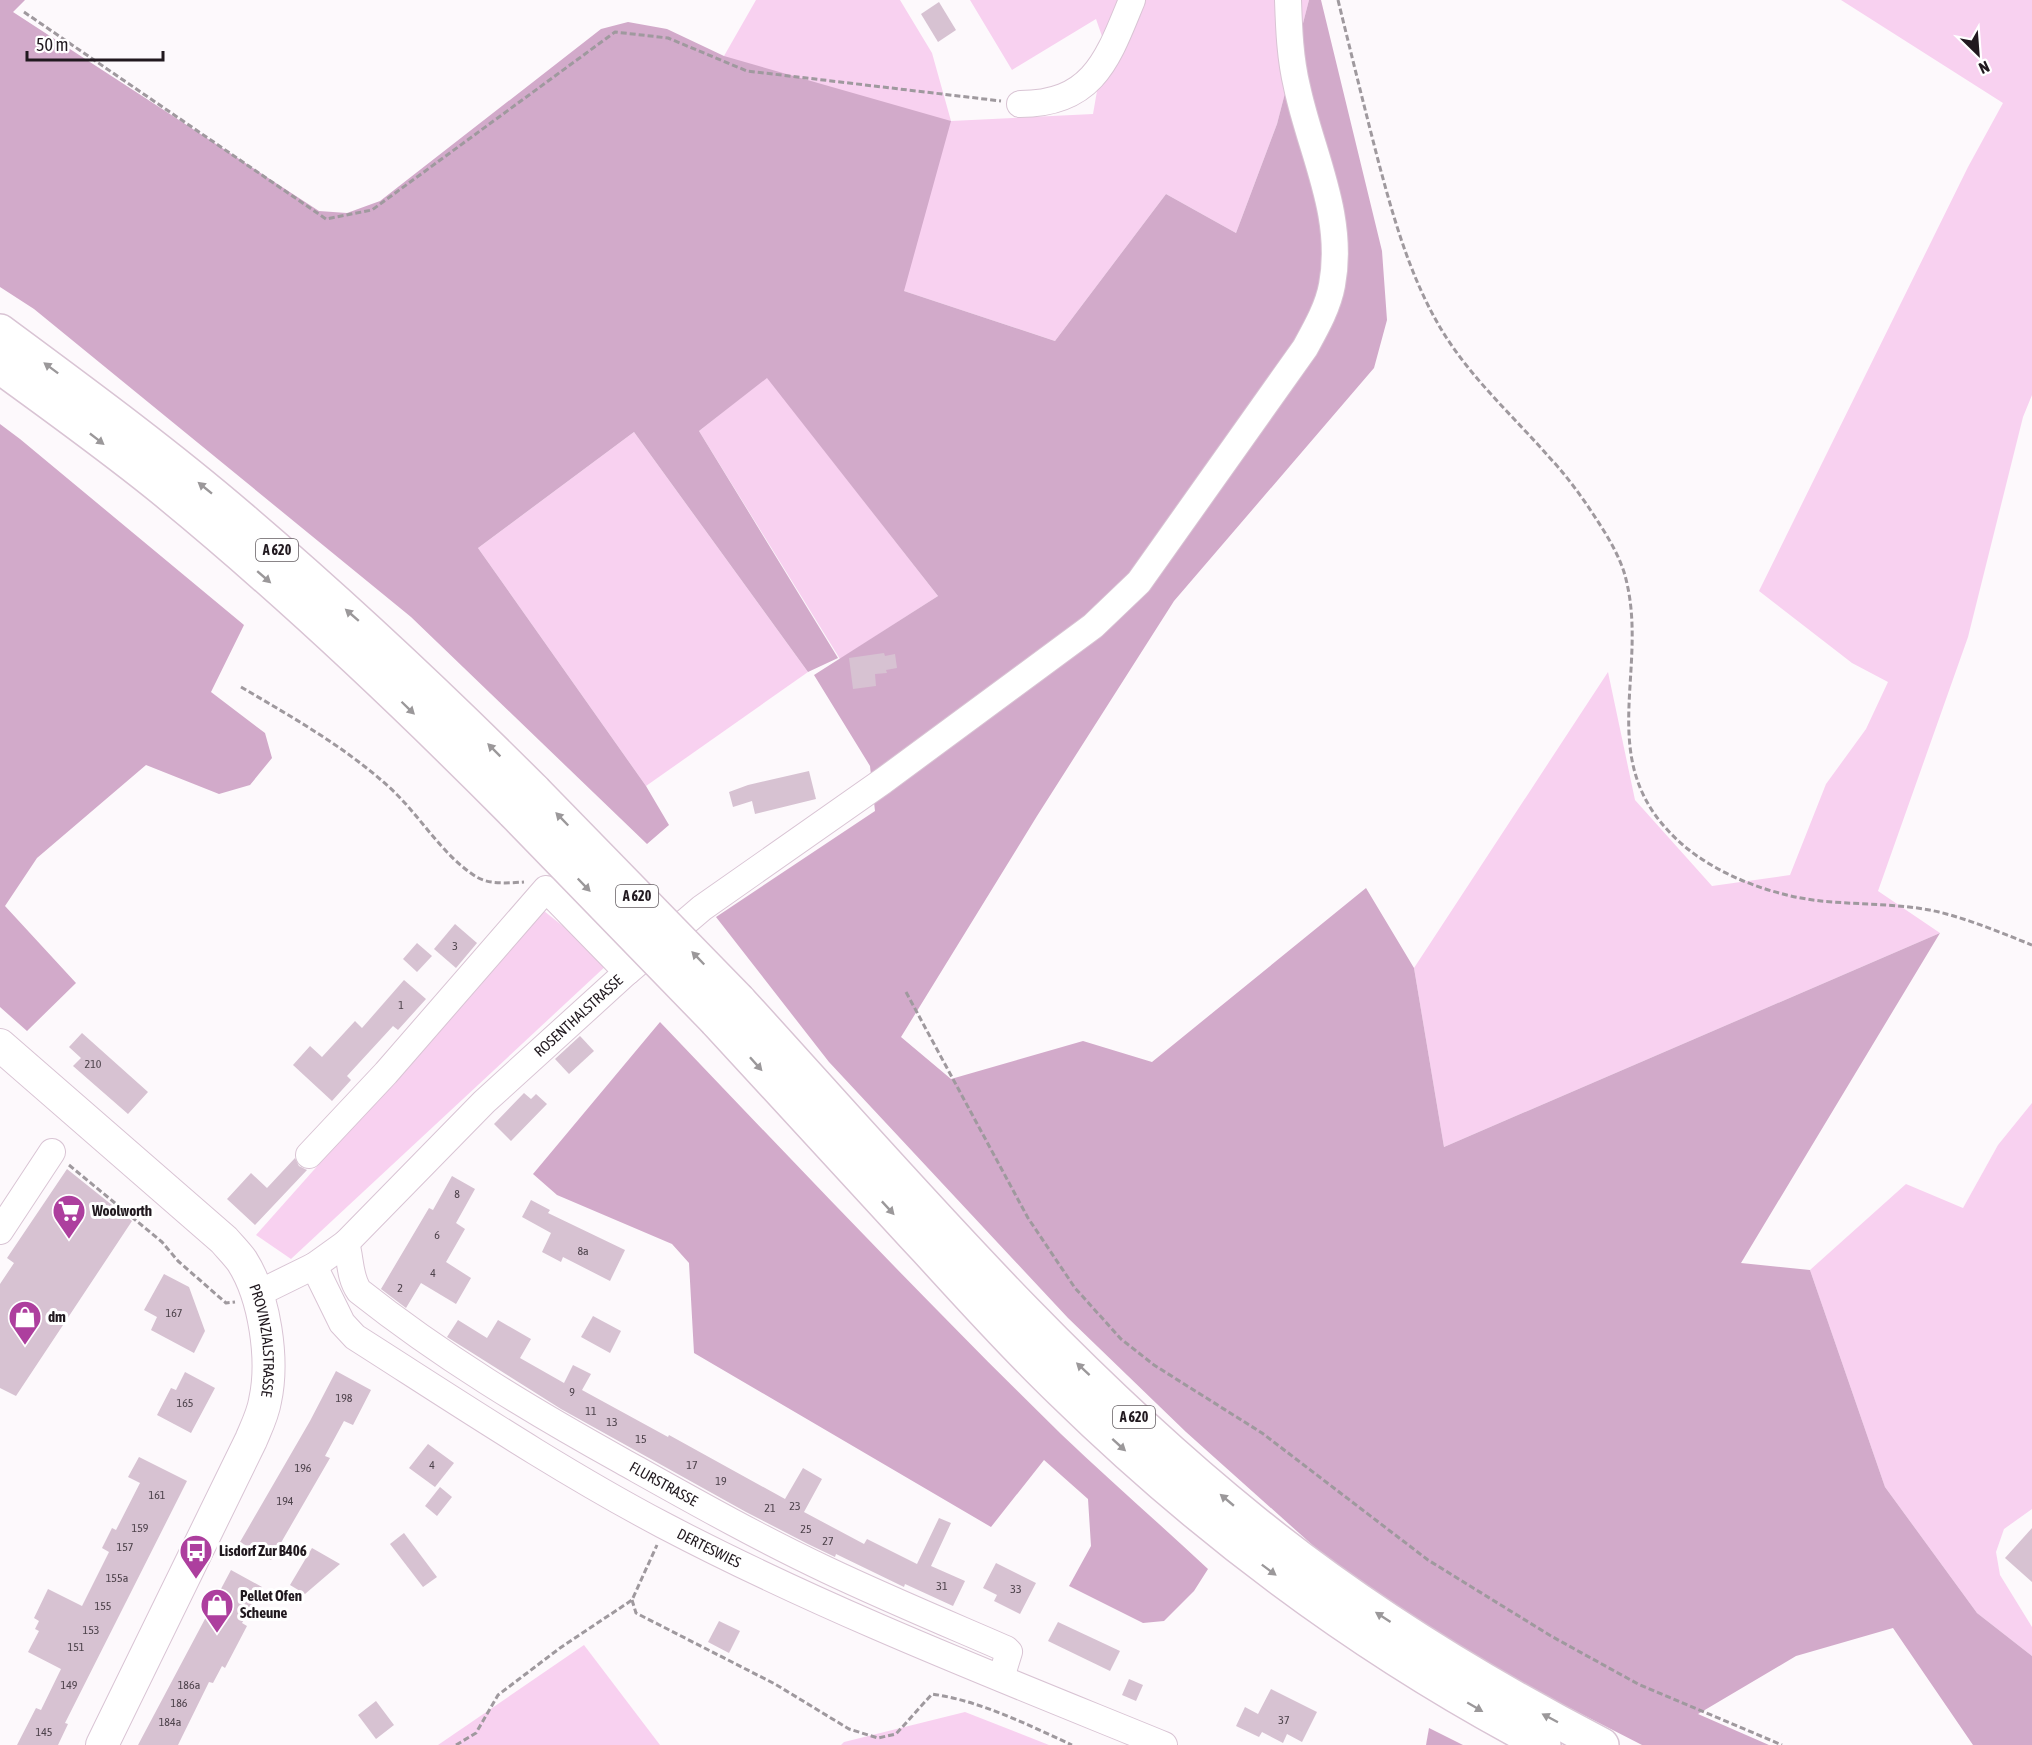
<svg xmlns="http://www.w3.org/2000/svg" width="2032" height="1745" font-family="'Asap Condensed',sans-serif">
	<rect width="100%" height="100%" fill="#fdf9fc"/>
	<g fill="#f8d1f0">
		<path d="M756,0H900L932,53L951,121L1093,114L1105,45L1096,19L1012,70L970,0H1309L1277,124L1236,233L1166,194L1055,341L904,291L724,56Z"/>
		<path d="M1841,0H2032V395L2023,417L1968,637L1878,891L1940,933L1444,1147L1414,968L1608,672L1635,800L1712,886L1790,875L1826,784L1866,729L1888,682L1852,663L1759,591L1968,167L2003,103Z"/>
		<path d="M767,377L938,596L840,659L699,431Z"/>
		<path d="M634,432L808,672L646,786L478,548Z"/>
		<path d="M544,911L609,963L291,1259L256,1235Z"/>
		<path d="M2032,1103V1509L2004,1529L1996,1552L2000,1575L2032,1627V1656L1977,1613L1885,1487L1810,1270L1906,1184L1963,1208L1998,1145Z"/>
		<path d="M584,1645L660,1745H438Z"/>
		<path d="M965,1712L1049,1745H841L844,1742Z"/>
	</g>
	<g fill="#d2aaca">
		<path d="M0,0H25L13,12L319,211L347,213L380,201L601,29L628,22L667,29L724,56L951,121L904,291L1055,341L1166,194L1236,233L1277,124L1309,0H1321L1382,251L1387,320L1374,368L1174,601L1037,816L901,1037L951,1079L1083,1041L1152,1062L1366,888L1414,968L1444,1147L1940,933L1741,1263L1810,1270L1885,1487L1977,1613L2032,1656V1745H1973L1893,1628L1796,1656L1698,1714L1769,1745H1642L1455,1649L1318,1550L1186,1432L1068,1318L829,1062L716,917L875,811L870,766L814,675L938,596L767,378L699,431L838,658L808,672L634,432L478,548L646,786L669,825L647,844L411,617L34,309L0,287Z"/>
		<path d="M0,424L20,439L244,625L211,692L265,733L272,758L250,785L219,794L146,765L37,858L5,906L76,983L27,1031L0,1007Z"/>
		<path d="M660,1022C792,1160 924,1300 1061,1434C1109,1480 1160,1524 1208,1569L1194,1591L1164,1621L1143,1623L1069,1586L1091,1546L1088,1499L1044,1460L991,1527L694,1353L689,1263L672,1244L557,1195L533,1174Z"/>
		<path d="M1429,1728L1463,1745H1426Z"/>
	</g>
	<g fill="#d7c2d2">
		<path d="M939,2L956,30L938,42L921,14Z"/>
		<path d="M884,653L885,656L895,654L897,668L886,670L887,673L875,674L876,686L853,689L849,658Z"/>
		<path d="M809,771L816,799L755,814L752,801L733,807L729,792L748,785Z"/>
		<path d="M455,924L477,943L456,968L434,949Z"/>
		<path d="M417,943L432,956L417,972L403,959Z"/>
		<path d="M404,980L426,999L398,1030L393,1026L347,1076L351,1080L332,1101L293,1065L310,1046L322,1057L355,1021L362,1028Z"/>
		<path d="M82,1033L148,1092L128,1114L73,1066L81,1058L69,1047Z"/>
		<path d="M580,1036L594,1051L569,1074L555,1059Z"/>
		<path d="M524,1093L531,1099L536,1094L547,1104L511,1141L494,1124Z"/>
		<path d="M295,1158L299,1166L307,1170L255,1225L227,1199L251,1173L267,1188Z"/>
		<path d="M67,1169L132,1221L16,1396L0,1388V1284L14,1263L7,1258Z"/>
		<path d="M452,1176L475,1189L456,1223L465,1229L446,1262L471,1278L456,1304L421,1283L406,1308L381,1289L429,1208L433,1210Z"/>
		<path d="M531,1200L550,1210L548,1213L625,1250L610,1281L563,1257L561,1262L542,1252L551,1233L522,1217Z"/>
		<path d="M164,1274L189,1287L205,1331L194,1353L151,1330L157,1317L144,1310Z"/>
		<path d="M593,1316L621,1331L610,1353L581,1337Z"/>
		<path d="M458,1320L487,1338L498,1320L531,1339L520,1358L564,1383L573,1365L591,1374L582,1390L668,1437L669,1435L785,1499L803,1468L822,1479L804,1512L864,1544L867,1539L917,1564L939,1518L951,1523L931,1566L965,1581L953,1606L905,1584L904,1587L836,1554L835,1557L808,1544L746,1512L561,1409L447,1337Z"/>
		<path d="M336,1371L371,1390L353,1425L344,1421L325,1456L330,1458L271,1560L240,1542L310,1421Z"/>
		<path d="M185,1372L215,1388L191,1433L157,1415L171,1388L176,1390Z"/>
		<path d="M428,1444L454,1463L435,1487L409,1468Z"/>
		<path d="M139,1457L187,1481L65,1723L68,1724L58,1745H17L36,1708L41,1710L61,1669L28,1652L39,1631L35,1629L39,1621L34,1618L48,1589L82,1606L109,1552L102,1548L112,1528L116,1530L140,1483L128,1477Z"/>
		<path d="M440,1487L452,1497L437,1516L425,1506Z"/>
		<path d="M2032,1528V1582L2005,1558Z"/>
		<path d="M404,1533L437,1577L423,1587L390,1544Z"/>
		<path d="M312,1548L340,1564L305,1594L290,1585Z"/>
		<path d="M996,1563L1036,1583L1020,1614L994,1601L997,1595L983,1588Z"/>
		<path d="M231,1570L262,1587L242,1623L247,1626L225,1668L222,1666L213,1683L209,1682L178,1745H138Z"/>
		<path d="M719,1621L740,1631L729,1653L708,1642Z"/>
		<path d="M1058,1622L1120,1651L1110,1671L1048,1641Z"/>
		<path d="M1129,1679L1143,1685L1136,1701L1122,1695Z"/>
		<path d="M1271,1689L1317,1712L1302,1742L1287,1734L1283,1743L1262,1732L1259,1737L1236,1726L1245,1707L1258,1714Z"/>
		<path d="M376,1701L394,1725L376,1739L358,1715Z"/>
	</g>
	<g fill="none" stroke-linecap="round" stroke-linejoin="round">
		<g stroke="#d9c4d4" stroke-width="28">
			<g id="minor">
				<path d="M1020,104C1094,104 1108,58 1132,0"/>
				<path d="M309,1155L386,1073L546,889L627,972"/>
				<path d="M0,1231L52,1152"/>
				<path id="s1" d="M346,1243C351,1259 349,1277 359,1291C441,1356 530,1410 622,1461C690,1499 757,1537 827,1570C886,1598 946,1623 1006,1649L1009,1652L1001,1678"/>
				<path id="s2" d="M314,1266L342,1323L355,1337C457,1402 557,1469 663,1525C825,1610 995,1676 1164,1745"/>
				<path id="s3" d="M257,1294L314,1266L346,1243L484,1102L627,972L702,908L883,781L1093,626L1139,582L1305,348C1316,328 1328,307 1332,285C1345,215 1311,153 1297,87C1290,58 1289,29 1288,0"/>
			</g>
		</g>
		<g stroke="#d9c4d4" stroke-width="34">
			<g id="major">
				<path id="s4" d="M0,1045L224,1240C230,1247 237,1254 242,1261C265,1297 274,1360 265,1401C263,1414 256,1428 251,1440L102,1745"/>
			</g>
		</g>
		<g stroke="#d9c4d4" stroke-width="36">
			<g id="highway">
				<path d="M0,331C81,391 163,451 240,517C342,604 440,696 535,791"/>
				<path d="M0,367C54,406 108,445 160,487C284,588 401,699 514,813"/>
				<path d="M739,1000C903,1180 1063,1368 1253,1521C1361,1609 1479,1681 1602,1745"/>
				<path d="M716,1021C786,1097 856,1174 927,1250C971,1298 1014,1346 1061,1391C1204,1531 1366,1652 1544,1745"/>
			</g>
		</g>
		<g stroke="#9f999e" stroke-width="3" stroke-dasharray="6 3" stroke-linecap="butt">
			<path d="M1338,0C1351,53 1364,106 1378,160C1394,220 1412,284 1446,337C1475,382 1514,417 1549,457C1565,474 1580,494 1593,514C1605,532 1617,551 1624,572C1653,670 1588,763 1683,845C1719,876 1774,896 1821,901C1860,905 1900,903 1939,912C1971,920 2002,933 2032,945"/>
			<path d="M24,12L326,219L372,210L615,32L668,38L747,71L1001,101"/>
			<path d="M241,687C292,717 345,747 389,787C420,815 440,853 475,876C488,885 509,883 524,882"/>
			<path d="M906,992L1028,1218L1075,1288L1121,1339L1154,1365L1262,1433L1428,1560L1551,1636L1638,1684L1782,1745"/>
			<path d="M69,1165L162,1242L178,1261L226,1303L235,1302"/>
			<path d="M632,1600L636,1613L775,1684L849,1729L878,1738L896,1734L932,1694C981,1701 1028,1725 1072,1745"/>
			<path d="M456,1745L476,1733L498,1695L560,1648L632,1600L657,1545"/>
		</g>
		<use href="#minor" stroke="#fff" stroke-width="26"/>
		<use href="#major" stroke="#fff" stroke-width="32"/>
		<use href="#highway" stroke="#fff" stroke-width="33"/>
		<g stroke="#d9c4d4" stroke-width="36" stroke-linecap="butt">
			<g id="highway-bridge">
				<path d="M535,791L739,1000"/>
				<path d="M514,813L716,1021"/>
			</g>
		</g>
		<use href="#highway-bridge" stroke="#fff" stroke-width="33"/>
	</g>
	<defs><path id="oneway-solid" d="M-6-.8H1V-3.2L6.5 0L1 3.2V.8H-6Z" transform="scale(1.5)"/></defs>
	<g fill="#9b989a">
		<use href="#oneway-solid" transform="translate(51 368) rotate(-143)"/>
		<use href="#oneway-solid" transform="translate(97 439) rotate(38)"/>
		<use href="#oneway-solid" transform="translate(205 488) rotate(-141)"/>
		<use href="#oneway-solid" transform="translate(264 577) rotate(41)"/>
		<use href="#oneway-solid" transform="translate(352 615) rotate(-139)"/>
		<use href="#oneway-solid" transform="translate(408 708) rotate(44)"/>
		<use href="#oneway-solid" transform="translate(494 750) rotate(-135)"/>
		<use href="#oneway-solid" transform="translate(562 819) rotate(-134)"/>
		<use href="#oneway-solid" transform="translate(584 885) rotate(46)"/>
		<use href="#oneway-solid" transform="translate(698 958) rotate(-134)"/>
		<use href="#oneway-solid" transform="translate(756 1064) rotate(48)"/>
		<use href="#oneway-solid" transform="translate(888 1208) rotate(47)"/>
		<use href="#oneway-solid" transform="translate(1083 1369) rotate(-137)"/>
		<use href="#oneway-solid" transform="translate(1119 1445) rotate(42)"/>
		<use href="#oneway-solid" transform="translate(1227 1500) rotate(-140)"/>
		<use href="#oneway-solid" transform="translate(1269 1570) rotate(37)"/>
		<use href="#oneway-solid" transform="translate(1383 1617) rotate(-147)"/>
		<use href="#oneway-solid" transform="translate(1475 1707) rotate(30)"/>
		<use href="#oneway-solid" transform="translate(1550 1718) rotate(-152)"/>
	</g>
	<defs>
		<g id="supermarket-pin" transform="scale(1.725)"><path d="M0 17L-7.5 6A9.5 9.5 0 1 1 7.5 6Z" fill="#ad3f9e" stroke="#fff"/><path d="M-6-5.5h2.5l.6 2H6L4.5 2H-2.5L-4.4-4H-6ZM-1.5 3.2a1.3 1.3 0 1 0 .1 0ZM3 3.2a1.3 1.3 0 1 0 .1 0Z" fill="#fff"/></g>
		<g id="shop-pin" transform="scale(1.725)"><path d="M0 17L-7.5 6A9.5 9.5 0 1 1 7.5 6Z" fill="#ad3f9e" stroke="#fff"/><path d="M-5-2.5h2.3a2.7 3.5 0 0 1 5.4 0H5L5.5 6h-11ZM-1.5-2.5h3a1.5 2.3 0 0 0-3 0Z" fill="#fff"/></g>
		<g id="bus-pin" transform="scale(1.725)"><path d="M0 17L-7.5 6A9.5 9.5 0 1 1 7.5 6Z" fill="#ad3f9e" stroke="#fff"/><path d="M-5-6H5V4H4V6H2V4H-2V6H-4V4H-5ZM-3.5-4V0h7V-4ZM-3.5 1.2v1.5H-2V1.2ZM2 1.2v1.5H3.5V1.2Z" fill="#fff"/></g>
	</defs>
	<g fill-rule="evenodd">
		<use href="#supermarket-pin" x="69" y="1211"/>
		<use href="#shop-pin" x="25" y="1317"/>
		<use href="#bus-pin" x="196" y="1551"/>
		<use href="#shop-pin" x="217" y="1605"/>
	</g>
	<g text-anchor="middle" stroke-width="6" stroke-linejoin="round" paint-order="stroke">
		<g font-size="12" fill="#4e434c">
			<text x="455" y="950">3</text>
			<text x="401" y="1009">1</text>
			<text x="93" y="1068">210</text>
			<text x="457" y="1198">8</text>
			<text x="437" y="1239">6</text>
			<text x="583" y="1255">8a</text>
			<text x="433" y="1277">4</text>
			<text x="400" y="1292">2</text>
			<text x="174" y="1317">167</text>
			<text x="572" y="1396">9</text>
			<text x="344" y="1402">198</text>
			<text x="185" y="1407">165</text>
			<text x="591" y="1415">11</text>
			<text x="612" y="1426">13</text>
			<text x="641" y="1443">15</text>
			<text x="432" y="1469">4</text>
			<text x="692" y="1469">17</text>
			<text x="303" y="1472">196</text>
			<text x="721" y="1485">19</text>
			<text x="157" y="1499">161</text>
			<text x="285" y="1505">194</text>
			<text x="795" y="1510">23</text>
			<text x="770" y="1512">21</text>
			<text x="140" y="1532">159</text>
			<text x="806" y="1533">25</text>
			<text x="828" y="1545">27</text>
			<text x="125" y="1551">157</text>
			<text x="117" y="1582">155a</text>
			<text x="942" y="1590">31</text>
			<text x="1016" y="1593">33</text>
			<text x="103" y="1610">155</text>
			<text x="91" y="1634">153</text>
			<text x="76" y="1651">151</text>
			<text x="69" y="1689">149</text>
			<text x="189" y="1689">186a</text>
			<text x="179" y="1707">186</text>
			<text x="1284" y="1724">37</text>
			<text x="170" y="1726">184a</text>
			<text x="44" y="1736">145</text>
		</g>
		<g fill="#fff" stroke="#645e62" stroke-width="1.5">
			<rect x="256" y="539" width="42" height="22" rx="4.5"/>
			<rect x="616" y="885" width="42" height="22" rx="4.5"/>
			<rect x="1113" y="1406" width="42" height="22" rx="4.5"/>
		</g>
		<g font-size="14" font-weight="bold" fill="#21191f">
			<text x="277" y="555">A 620</text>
			<text x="637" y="901">A 620</text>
			<text x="1134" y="1422">A 620</text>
		</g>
		<g font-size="15" fill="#21191f" stroke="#fff">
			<text dy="5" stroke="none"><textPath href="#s3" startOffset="428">ROSENTHALSTRASSE</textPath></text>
			<text dy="5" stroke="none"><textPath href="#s4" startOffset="408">PROVINZIALSTRASSE</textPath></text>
			<text dy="5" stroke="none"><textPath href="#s1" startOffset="411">FLURSTRASSE</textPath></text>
			<text dy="5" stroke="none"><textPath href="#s2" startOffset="495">DERTESWIES</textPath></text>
		</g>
		<g font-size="15" font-weight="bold" fill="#21191f" stroke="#fff" text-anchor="start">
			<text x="92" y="1216">Woolworth</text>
			<text x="48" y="1322">dm</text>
			<text x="219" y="1556">Lisdorf Zur B406</text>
			<text x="240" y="1601">Pellet Ofen<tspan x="240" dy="17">Scheune</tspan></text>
		</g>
	</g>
	<g transform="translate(1978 54) rotate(155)" stroke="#ffffff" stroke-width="4.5" paint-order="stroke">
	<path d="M0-4.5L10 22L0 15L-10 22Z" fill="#21191f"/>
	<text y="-9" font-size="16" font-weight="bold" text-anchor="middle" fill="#21191f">N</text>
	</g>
	<path d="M27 51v9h136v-9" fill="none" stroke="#21191f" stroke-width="3"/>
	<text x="36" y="51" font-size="18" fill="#21191f" stroke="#ffffff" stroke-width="4.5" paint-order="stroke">50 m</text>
</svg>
